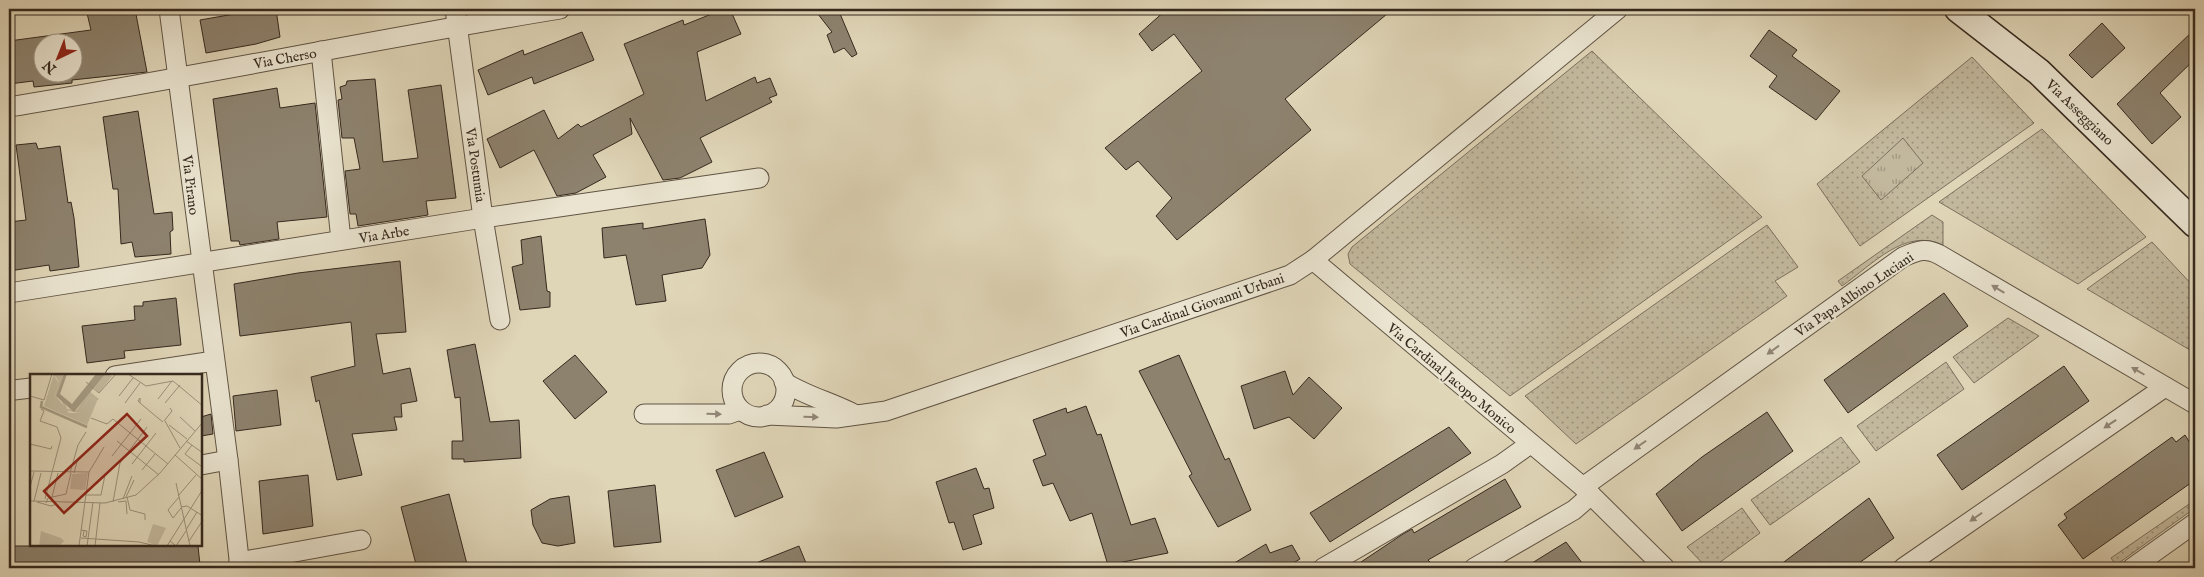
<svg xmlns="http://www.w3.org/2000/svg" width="2204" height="577" font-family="'IM FELL English',serif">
	<defs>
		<pattern id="grass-dots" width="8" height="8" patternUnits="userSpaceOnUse" patternTransform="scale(1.25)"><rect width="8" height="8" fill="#c2b89d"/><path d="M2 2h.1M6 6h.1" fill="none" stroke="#9e967f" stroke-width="1.8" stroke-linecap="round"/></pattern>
		<pattern id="park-tufts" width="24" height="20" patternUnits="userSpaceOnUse" patternTransform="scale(1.25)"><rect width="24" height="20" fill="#c2b89d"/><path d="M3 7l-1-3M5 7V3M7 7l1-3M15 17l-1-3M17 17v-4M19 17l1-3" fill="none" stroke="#9e967f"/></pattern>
	</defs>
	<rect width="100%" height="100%" fill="#dfd5b7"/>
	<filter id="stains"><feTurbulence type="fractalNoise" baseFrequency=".004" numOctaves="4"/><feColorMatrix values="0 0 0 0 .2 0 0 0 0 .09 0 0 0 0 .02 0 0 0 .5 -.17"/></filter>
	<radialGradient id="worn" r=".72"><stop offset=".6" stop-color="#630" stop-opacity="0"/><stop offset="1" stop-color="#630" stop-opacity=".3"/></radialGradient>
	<g fill="url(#grass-dots)" stroke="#7c705e">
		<path d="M1592,51L1762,217L1510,396L1350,264L1348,254L1352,247Z"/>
		<path d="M1972,57L2034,123L1860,246L1817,184Z"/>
		<path d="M2042,129L2146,237L2078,284L1939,202Z"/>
		<path d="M1932,215L1943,222V245C1905,227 1872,265 1842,286L1838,281Z"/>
		<path d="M1767,225L1798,267L1775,281L1787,296L1576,444L1525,396Z"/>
		<path d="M2152,242L2195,288V353L2087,289Z"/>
		<path d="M2008,318L2039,336L1974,383L1953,357Z"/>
		<path d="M1946,362L1964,389L1876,451L1857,426Z"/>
		<path d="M1841,437L1860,462L1770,525L1751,500Z"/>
		<path d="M2195,500V508L2116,565L2111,558Z"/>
		<path d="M1742,508L1760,533L1712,568H1707L1687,547Z"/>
	</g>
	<path fill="url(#park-tufts)" stroke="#7c705e" d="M1903,138L1923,163L1881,200L1862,176Z"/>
	<g fill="#8d826e" stroke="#35291e" fill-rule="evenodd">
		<path d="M86,9H135L147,72L72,80V83L34,87L33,81L9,84V41L91,30ZM42,42H72V72H42Z"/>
		<path d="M263,9H276L280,37L256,44L206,53L200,20Z"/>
		<path d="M724,9H730L741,34L697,52L706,101L755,77L757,83L770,78L777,95L769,98L772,102L700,138L712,162L680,178L663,180L630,118L632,134L593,155L606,177L576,193L557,196L534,150L500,168L487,139L544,110L558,139L578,124L581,127L644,94L624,44L683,20L684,25Z"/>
		<path d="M814,9H838L857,54L852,57L844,48L834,53L827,35L832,32Z"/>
		<path d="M1167,9H1393L1285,99L1311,130L1177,240L1156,216L1172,198L1138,161L1126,170L1105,148L1202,71L1174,34L1152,51L1139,34Z"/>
		<path d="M2102,23L2125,48L2092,78L2069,55Z"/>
		<path d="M2195,29V59L2160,93L2181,117L2152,144L2117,104Z"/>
		<path d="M1769,30L1797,50L1792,56L1840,91L1816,120L1769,87L1777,76L1750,56Z"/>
		<path d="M582,32L594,60L534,84L532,77L488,95L478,70L523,50L524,55Z"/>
		<path d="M375,79L383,162L418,158L408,90L441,85L456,198L426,201L428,215L358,226L356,214H350L345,171L360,169L354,138H342L338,100L342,99L340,87L346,85L347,81Z"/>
		<path d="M277,88L280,108L315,103L327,217L277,222L279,239L240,245L239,241H231L213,99Z"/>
		<path d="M138,111L154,214L172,212L173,230L170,232L171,254L135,257L132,242L121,244L118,189H113L103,117Z"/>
		<path d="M36,143L38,149L60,146L68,203L71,202L74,218L79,267L50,271L49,265L9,271V222L26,220L16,145Z"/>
		<path d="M705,219L710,255L702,268L662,275L666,301L636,305L626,255L604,258L602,228L643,223V229Z"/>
		<path d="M541,236L547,291L550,292V307L520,310L512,267L523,264L521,240Z"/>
		<path d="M400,261L406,332L376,334L383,374L410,368L417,401L401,404L402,417H394L397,430L352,434L362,475L337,480L319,400L316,402L311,377L355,366L351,322L240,336L234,284L298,273Z"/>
		<path d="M1944,293L1968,326L1848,413L1824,380Z"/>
		<path d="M176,298L181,345L124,351L125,358L87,363L82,326L135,320L134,306H143V302Z"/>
		<path d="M475,344L490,422L519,420L521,458L464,462V459H452V441H463L460,397L455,398L447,350Z"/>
		<path d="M575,355L607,392L575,419L543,381Z"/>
		<path d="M1179,355L1225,460L1229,458L1251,510L1218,527L1189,476L1192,474L1139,371Z"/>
		<path d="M2064,366L2089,401L1962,490L1937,455Z"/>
		<path d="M1285,371L1293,395L1309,377L1342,408L1314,439L1289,417L1254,429L1241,386Z"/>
		<path d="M277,390L281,425L236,431L233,396Z"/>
		<path d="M1086,406L1097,435L1101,434L1131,525L1155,518L1168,553L1108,565L1092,513L1070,521L1053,483L1043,486L1033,460L1046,455L1033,420L1066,408L1067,413Z"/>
		<path d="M1767,412L1793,451L1682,531L1656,494L1702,457Z"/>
		<path d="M211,414L213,434L201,436V417Z"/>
		<path d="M1449,427L1471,453L1330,542L1310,513Z"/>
		<path d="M2185,435L2195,451V480L2083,559L2058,525L2067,518L2064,514L2172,437L2176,442Z"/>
		<path d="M764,452L783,497L735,517L716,470Z"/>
		<path d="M976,468L984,489L989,488L994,508L973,515L982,544L963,550L954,522L949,523L936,482Z"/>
		<path d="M308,475L313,526L263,534L259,481Z"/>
		<path d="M1505,479L1521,507L1428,560L1430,562L1419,568H1352L1403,534L1412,529L1414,533Z"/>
		<path d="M655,485L661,542L614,547L608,491Z"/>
		<path d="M449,494L468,568H417L401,507Z"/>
		<path d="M569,496L575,543L558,546L542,543L533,525L531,510L550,499Z"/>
		<path d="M1869,498L1894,538L1852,568H1776Z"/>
		<path d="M1566,542L1586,568H1524Z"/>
		<path d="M1266,544L1270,553L1292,545L1300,559L1285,568H1226Z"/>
		<path d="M9,546H198L200,565L161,568H9Z"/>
		<path d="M799,546L808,568H747L746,567Z"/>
	</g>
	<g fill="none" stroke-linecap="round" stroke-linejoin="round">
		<g stroke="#605444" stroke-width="21">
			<g id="street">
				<path d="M169,9L228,460L240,568"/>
				<path d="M455,9L483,218L500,320"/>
				<path d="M321,51L341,240"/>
				<path d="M9,107C193,77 376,39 560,9"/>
				<path d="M1313,260L1583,487L1665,568"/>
				<path d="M9,293L483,218L759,178"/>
				<circle cx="759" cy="390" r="27"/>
				<path d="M115,376L214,361"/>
				<path d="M784,382C806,396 831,402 854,414"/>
				<path d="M14,390L31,388"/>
				<path d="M644,414H729L740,410"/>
				<path d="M767,415L836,418L886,411L1290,275L1313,260L1618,9"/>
				<path d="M201,465L228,460"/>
				<path d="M1583,487L1903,257C1917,251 1925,247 1940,255L2195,404"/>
				<path d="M239,562L361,540"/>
				<path d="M1323,568L1502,464L1530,444"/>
				<path d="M1474,568L1574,510L1591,495"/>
				<path d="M1903,568L2165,387"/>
				<path d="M2132,568L2195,523"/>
			</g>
		</g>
		<g stroke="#35291e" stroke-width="29">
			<path id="secondary" d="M1958,9L2039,72L2195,224"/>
		</g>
		<use href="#street" stroke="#eae4d0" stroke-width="19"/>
		<use href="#secondary" stroke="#eae4d0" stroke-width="26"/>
	</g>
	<defs><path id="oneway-solid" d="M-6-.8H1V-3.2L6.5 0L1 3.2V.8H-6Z" transform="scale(1.25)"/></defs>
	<g fill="#908677">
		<use href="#oneway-solid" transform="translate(1998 289) rotate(-149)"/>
		<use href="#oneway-solid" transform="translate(1773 350) rotate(144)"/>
		<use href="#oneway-solid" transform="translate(2138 371) rotate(-150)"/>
		<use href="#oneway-solid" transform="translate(714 414) rotate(1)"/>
		<use href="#oneway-solid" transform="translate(811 417) rotate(2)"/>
		<use href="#oneway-solid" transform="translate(2110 424) rotate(146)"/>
		<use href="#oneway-solid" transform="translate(1640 445) rotate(145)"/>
		<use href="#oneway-solid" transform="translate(1976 517) rotate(145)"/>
	</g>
	<g text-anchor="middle" stroke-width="4" stroke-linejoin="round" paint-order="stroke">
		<g font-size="14" fill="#35291e" stroke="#eae4d0">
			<text transform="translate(285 58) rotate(-10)" y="5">Via Cherso</text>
			<text transform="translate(2080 112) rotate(44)" y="5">Via Asseggiano</text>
			<text transform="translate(476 165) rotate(82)" y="5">Via Postumia</text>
			<text transform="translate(191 185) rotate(83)" y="5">Via Pirano</text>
			<text transform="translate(384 234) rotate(-9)" y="5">Via Arbe</text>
			<text transform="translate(1854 294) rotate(-34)" y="5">Via Papa Albino Luciani</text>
			<text transform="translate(1202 305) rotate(-19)" y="5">Via Cardinal Giovanni Urbani</text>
			<text transform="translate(1452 378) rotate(40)" y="5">Via Cardinal Jacopo Monico</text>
		</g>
	</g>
	<g transform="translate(30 374)">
		<rect width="172" height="172" fill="#dfd5b7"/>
		<path d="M75,0L82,2L69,19L63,12ZM58,99L55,116L40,115L42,100Z" fill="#c2b89d"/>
		<path d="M31,0H34L26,22L33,25L37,35L47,36L59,17L69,25L67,27L60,23L49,39L35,36L31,25L25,21L29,8L25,1Z" fill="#c2b89d"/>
		<path d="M24,0H31L29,4L24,2L29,9L25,21L39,39H49L60,23L67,27L57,51L14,32ZM123,150L136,154L127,172L117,168ZM11,157L31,164L34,167L29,172H9Z" fill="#c2b89d"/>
		<path d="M34,0H37L30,20L42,30L66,0H75L44,38L26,22Z" fill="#a59b83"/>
		<path fill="none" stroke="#a59b83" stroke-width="2.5" d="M12,27L11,33L57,53"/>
		<path fill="none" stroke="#9b907a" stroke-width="1" d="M98,0L116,12L143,7L173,32M56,8L69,19L86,0M0,22L14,26L22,0M89,22L103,4M128,25L142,7M95,29L110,9M110,29V24L108,27L110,29L128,44L133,48M135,29L150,11M11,35L14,37L10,47L27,53L31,64L15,125M150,43L165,57M61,44L77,50L83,45L138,90M134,47L142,37L140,34M135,47L150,74M139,51L157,65M87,67L129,101M156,67L173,79M0,70L21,75L22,72M162,71L155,80L171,92M145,81L173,106M82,82L111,45M102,90L126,59M112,96L125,80M0,97L59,98M40,99L48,71L56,58M44,99L48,84M146,109L160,172M0,113L4,98M56,121H71L75,101M148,122L166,101M22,123L28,99M96,123L104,106M97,123L100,136L115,140V146M149,123L138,136L143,144L151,134M93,125L102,102M0,127L75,129L106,121L130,99L173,48M4,127L11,99M7,128L21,132L27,130M83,128L90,89L117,53M88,128L96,127L97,140M16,129L18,124L36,120L41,99M151,133L157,132L173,142M51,156L57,157L56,163L53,162L54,157M156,156L167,138M51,164L109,168L126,172M140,167L146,172L156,157M159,167L173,146M49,172L59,98L74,73M57,172L63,128M65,172L70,129M137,172L173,115"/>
		<path fill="#8f2418" fill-opacity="0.15" stroke="#8f2418" stroke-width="2.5" d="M97,40L117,62L34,139L14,117Z"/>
		<rect width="172" height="172" fill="none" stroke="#35291e" stroke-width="2.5"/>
	</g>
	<rect width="2204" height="577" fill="none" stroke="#dfd5b7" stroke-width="30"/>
	<rect x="10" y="10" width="2184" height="557" fill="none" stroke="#35291e" stroke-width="2.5"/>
	<rect x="15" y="15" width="2174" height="547" fill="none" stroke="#35291e"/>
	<g transform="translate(58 58) rotate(223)"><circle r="24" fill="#eae4d0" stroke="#a29989"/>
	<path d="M0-4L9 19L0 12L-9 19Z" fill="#8f2418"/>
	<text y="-8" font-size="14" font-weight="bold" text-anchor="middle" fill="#35291e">N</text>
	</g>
	<rect width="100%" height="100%" filter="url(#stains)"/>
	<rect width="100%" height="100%" fill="url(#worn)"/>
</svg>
